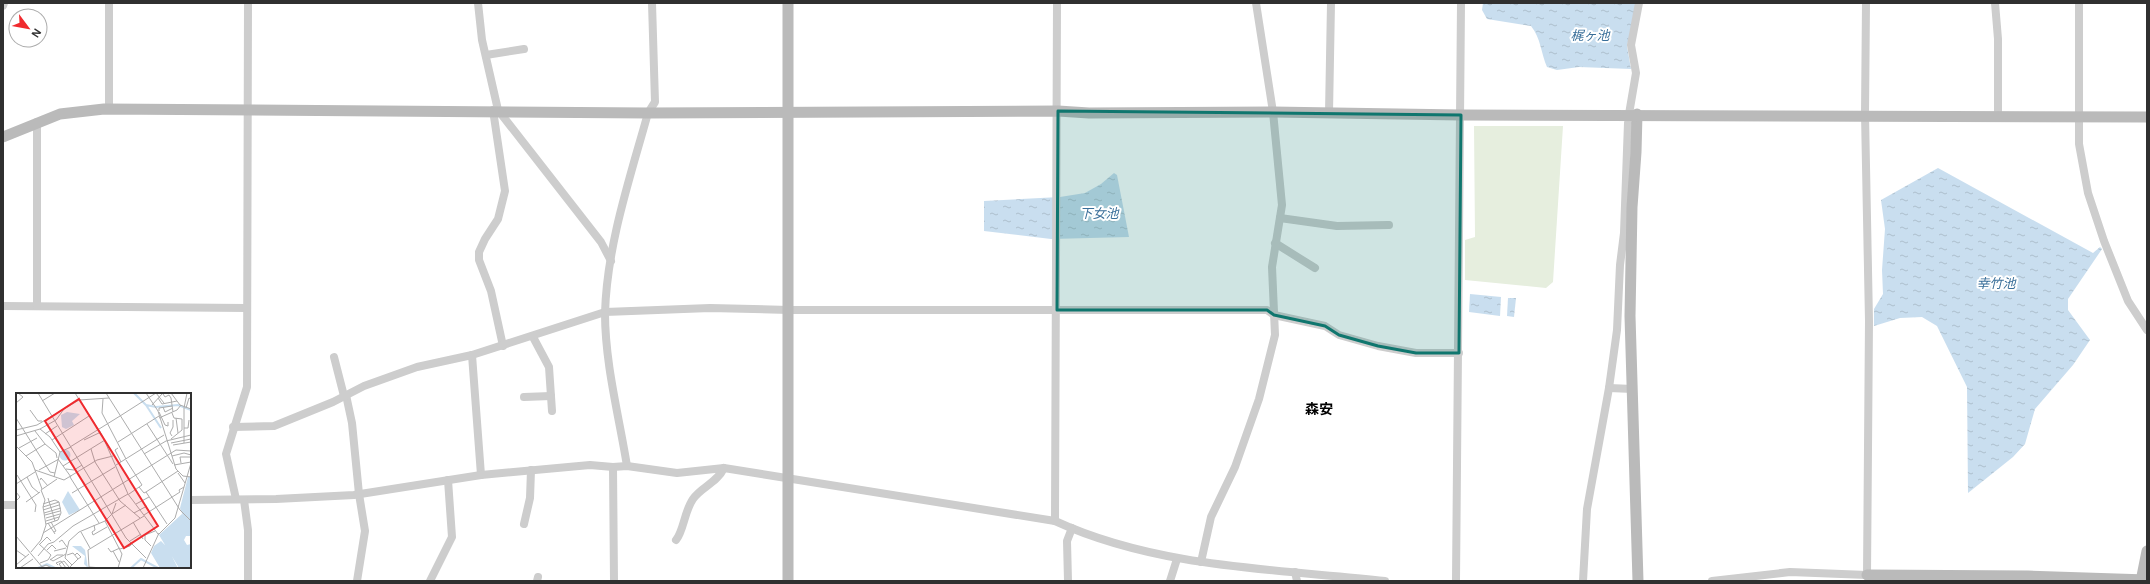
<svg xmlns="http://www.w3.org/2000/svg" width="2150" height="584" font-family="Helvetica,'Noto Sans JP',sans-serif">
	<defs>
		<pattern id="water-ripples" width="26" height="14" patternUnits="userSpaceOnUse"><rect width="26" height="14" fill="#c9deef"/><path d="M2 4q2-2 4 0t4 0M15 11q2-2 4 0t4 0" fill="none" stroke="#adbfcd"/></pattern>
	</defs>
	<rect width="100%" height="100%" fill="#fff"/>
	<path fill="#e6eede" d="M1474,126H1563L1553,282L1546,288L1465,280V240L1475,237Z"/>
	<g fill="url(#water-ripples)">
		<path d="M1483,3H1637L1627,46L1631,69L1579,67L1557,70L1547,67C1541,54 1541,38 1531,26L1487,19L1482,10Z"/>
		<path d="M1938,168L2093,253L2100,247L2102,249L2068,299V310L2090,340L2073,365L2035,409L2025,444L2013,457L1968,493L1967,387L1937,326L1922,317L1900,318L1874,326V309L1883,294L1882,270L1885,229L1881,200Z"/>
		<path d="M1114,173L1117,175L1129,237L1051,239L984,231V201L1060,197L1085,193L1101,184Z"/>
		<path d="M1470,294L1501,297L1500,316L1469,312Z"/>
		<path d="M1508,298H1516L1514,317L1507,316Z"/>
	</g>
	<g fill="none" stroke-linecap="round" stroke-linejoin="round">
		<g stroke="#cdcdcd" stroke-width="8">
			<path d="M478,3L482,40L498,110L601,242L611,261"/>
			<path d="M1995,3L1998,39V115"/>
			<path d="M2079,3V144L2088,193L2104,241L2128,301L2147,330"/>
			<path d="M3,6L4,3"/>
			<path d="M486,55L524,49"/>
			<path d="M109,109V3"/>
			<path d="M493,110L505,191L498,219L485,239L479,252V260L491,291L503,346"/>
			<path d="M1329,113L1331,3"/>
			<path d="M1629,114L1636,73L1631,45L1639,3"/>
			<path d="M1280,218L1337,226L1389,225"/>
			<path d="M1275,243L1315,268"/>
			<path d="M3,306L247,308"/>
			<path d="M37,306V122"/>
			<path d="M533,337L549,367L552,411"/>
			<path d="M472,355L481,475"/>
			<path d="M334,357L344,396"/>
			<path d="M1609,388L1633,389"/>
			<path d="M346,395L352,423L359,494L365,531L357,581"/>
			<path d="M524,397L551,396"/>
			<path d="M233,427L274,426L333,402L364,386L417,367L472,355L605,312L710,308L789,310H1267L1274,315L1325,326L1339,335L1378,346L1416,353H1459"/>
			<path d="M627,466C619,416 605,364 605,313C607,245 630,178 648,113L655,102L652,3"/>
			<path d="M613,467L614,581"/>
			<path d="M236,499L226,454L247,387L248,3"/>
			<path d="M190,500L276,499L354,495L481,475L590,465L613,467L627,466L677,473L724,468L1055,521C1157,568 1275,569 1385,581"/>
			<path d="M244,500L248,530V581"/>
			<path d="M3,505H17"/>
			<path d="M1055,521L1057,3"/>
			<path d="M524,524L530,498L531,470"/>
			<path d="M676,540C684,530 684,512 693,499C701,487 717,483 724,468"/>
			<path d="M1201,562L1211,517L1235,467L1259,399L1275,335L1272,267L1282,205L1273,112L1256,3"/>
			<path d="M1295,572L1297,581"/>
			<path d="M430,581L452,537L448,480"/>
			<path d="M537,581L538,577"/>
			<path d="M1068,581L1067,541L1072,528"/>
			<path d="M1170,581L1177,559"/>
			<path d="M1456,581L1461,3"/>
			<path d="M1583,581L1587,509L1609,388L1617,330L1620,265L1624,233L1628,123"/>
			<path d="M1712,581L1790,572L1867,575L1869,321L1865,114L1866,3"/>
		</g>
		<g stroke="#bababa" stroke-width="11">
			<path d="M1637,114L1636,152L1632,207L1630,316L1638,581"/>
			<path d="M3,137L60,114L104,109L648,113L1058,111L1089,113L1273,112L1461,115L2147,117"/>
			<path d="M1867,575L2028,576L2147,580"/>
			<path d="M788,581V3"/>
			<path d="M2141,581L2147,551"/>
		</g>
	</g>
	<path fill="#0f766e" fill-opacity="0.2" stroke="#0f766e" stroke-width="3" stroke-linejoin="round" d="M1058,111L1461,115L1459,353H1416L1378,346L1339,335L1325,326L1274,315L1267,310H1057Z"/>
	<g text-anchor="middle" stroke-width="4" stroke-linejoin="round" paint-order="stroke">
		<g font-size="13" font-style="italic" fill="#386e99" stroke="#fff">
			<text x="1590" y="40">梶ヶ池</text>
			<text x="1099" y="218">下女池</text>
			<text x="1996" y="288">幸竹池</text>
		</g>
		<g font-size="14" font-weight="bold" fill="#000" stroke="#fff">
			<text x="1319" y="414">森安</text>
		</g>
	</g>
	<g transform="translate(16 393)">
		<rect width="175" height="175" fill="#fff"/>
		<path d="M51,19L64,21L56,28L58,32L50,36L46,34L45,22ZM43.5 62a5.5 5.5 0 1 1 11 0a5.5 5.5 0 1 1-11 0ZM172,84H175V127L170,124L175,128V143H170L168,147L171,152L175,151V175H163L143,142L166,121L167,123L164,115ZM52,98L64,117L53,122L46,109ZM145,148L151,154L162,175H144L135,160L138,153ZM56,153H65L69,157L72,175L68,171L69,163Z" fill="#c9deef"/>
		<path fill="none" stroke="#c9deef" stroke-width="2" d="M118,0L130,12L140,14L162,12L175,17M130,12L145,35M22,175L31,171L39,175M115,175L125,166L142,175"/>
		<path fill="none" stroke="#acacac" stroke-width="1" d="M22,0L110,145L130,165M59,0L86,42L112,101L142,141M90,0L164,117L175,128M130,0L142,18L160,76L167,83L175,84M140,0L148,10M155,0L164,12L175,16M147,1L149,4L153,2L155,5L157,19M142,5L146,11L161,8M87,6L86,20L110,66M26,8L39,0M0,10L7,4L2,0M136,12L146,1M147,14L149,19L157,15M170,15L173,5L175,6M14,17L22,28H26M143,18V15L156,13M143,19L149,32L152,33V29M104,23L140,0M0,25L34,79L39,80M143,25L161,17L165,12M160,25L162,40M131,31L157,71M168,35H172L173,27M24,36L34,44L44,59M0,37L21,32L63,7L93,5M19,38L29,51M29,41L41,33M0,43L24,36L40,27L48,16M156,43L154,40L157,34V27M155,46L166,37V26L158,25L156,20M36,47L73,23M68,47L85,39M102,49L143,23M155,50L175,46M168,50V15L171,0M157,52L175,49M0,53L16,69L26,96M54,54L104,23M3,55L21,45M102,55L99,57L105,69M75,56L79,69L104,108L124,125M44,59L55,54M128,61L150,48L175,42M10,63L29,51L40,60L41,65M156,63L168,60L175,62M42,66L55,84M110,67L126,92L113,101M165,70L164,64H175M100,72L148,42M158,72L175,69M47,73L89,47M50,76L58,77L66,72M19,77L48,87L81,67L97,63M23,77L43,66M162,80L169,90M1,82L20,112L19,119M11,84L16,94L23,100M38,84L44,59M54,84L83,130M24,87L25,85L32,93M0,91L19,79M123,94L128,100L130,99L151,131M0,99L4,104L0,108M130,99L162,78M56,100L99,74M32,105L39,128M10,109L24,99M27,111L39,107L43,109L45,120L42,127L30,131M120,111L133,104M27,114L43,109M27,117L43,112M28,120L45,115M118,120L131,113M96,121L110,112M29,122L44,118M128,122L164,99L163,97L168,94M30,125L44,121M30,128L43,124M89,128L106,161L102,175M35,129L40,138L38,139M117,129L127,146M32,130L39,141M78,132L79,137L76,139L77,142L91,134M65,139L74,155M27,140L160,57L175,58M142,142L159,125L175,70M0,143L27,175M114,148L125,141M43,149L46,147L51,154M23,151L35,162L32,167L24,170M24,151L31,144L35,148M135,153L129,147V142L139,138M92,155L95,159L104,155M104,156L114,153L116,150M0,157L10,164M31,157L36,152L40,156M38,158L50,155M97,158L103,169M15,159L25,147L30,132L27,114L29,107L25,97L41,86M51,162L57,160L62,166L53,175M59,162L61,160L65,164L62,166M22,163L32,151L38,149L57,133L112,101M34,166L37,168L50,161M34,167L41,162H47M0,172L13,161M42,172L40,170L45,168L50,175M56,172L49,165L53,148L63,139L89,128L96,121L100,110M4,175L17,166M23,175L30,172L36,175M46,175L43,171L48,168L53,174M86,175L73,174L72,157L128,123M127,175L143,140"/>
		<path fill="#f02a2e" fill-opacity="0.15" stroke="#f02a2e" stroke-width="2" d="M63,6L142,133L108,155L29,28Z"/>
		<rect width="175" height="175" fill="none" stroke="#303030" stroke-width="2"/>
	</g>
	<rect width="2150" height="584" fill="none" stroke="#303030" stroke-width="8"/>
	<g transform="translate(28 28) rotate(122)"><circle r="19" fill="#ffffff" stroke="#acacac"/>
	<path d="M0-3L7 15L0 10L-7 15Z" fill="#f02a2e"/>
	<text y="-6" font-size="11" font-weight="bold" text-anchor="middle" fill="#303030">N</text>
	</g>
</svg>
